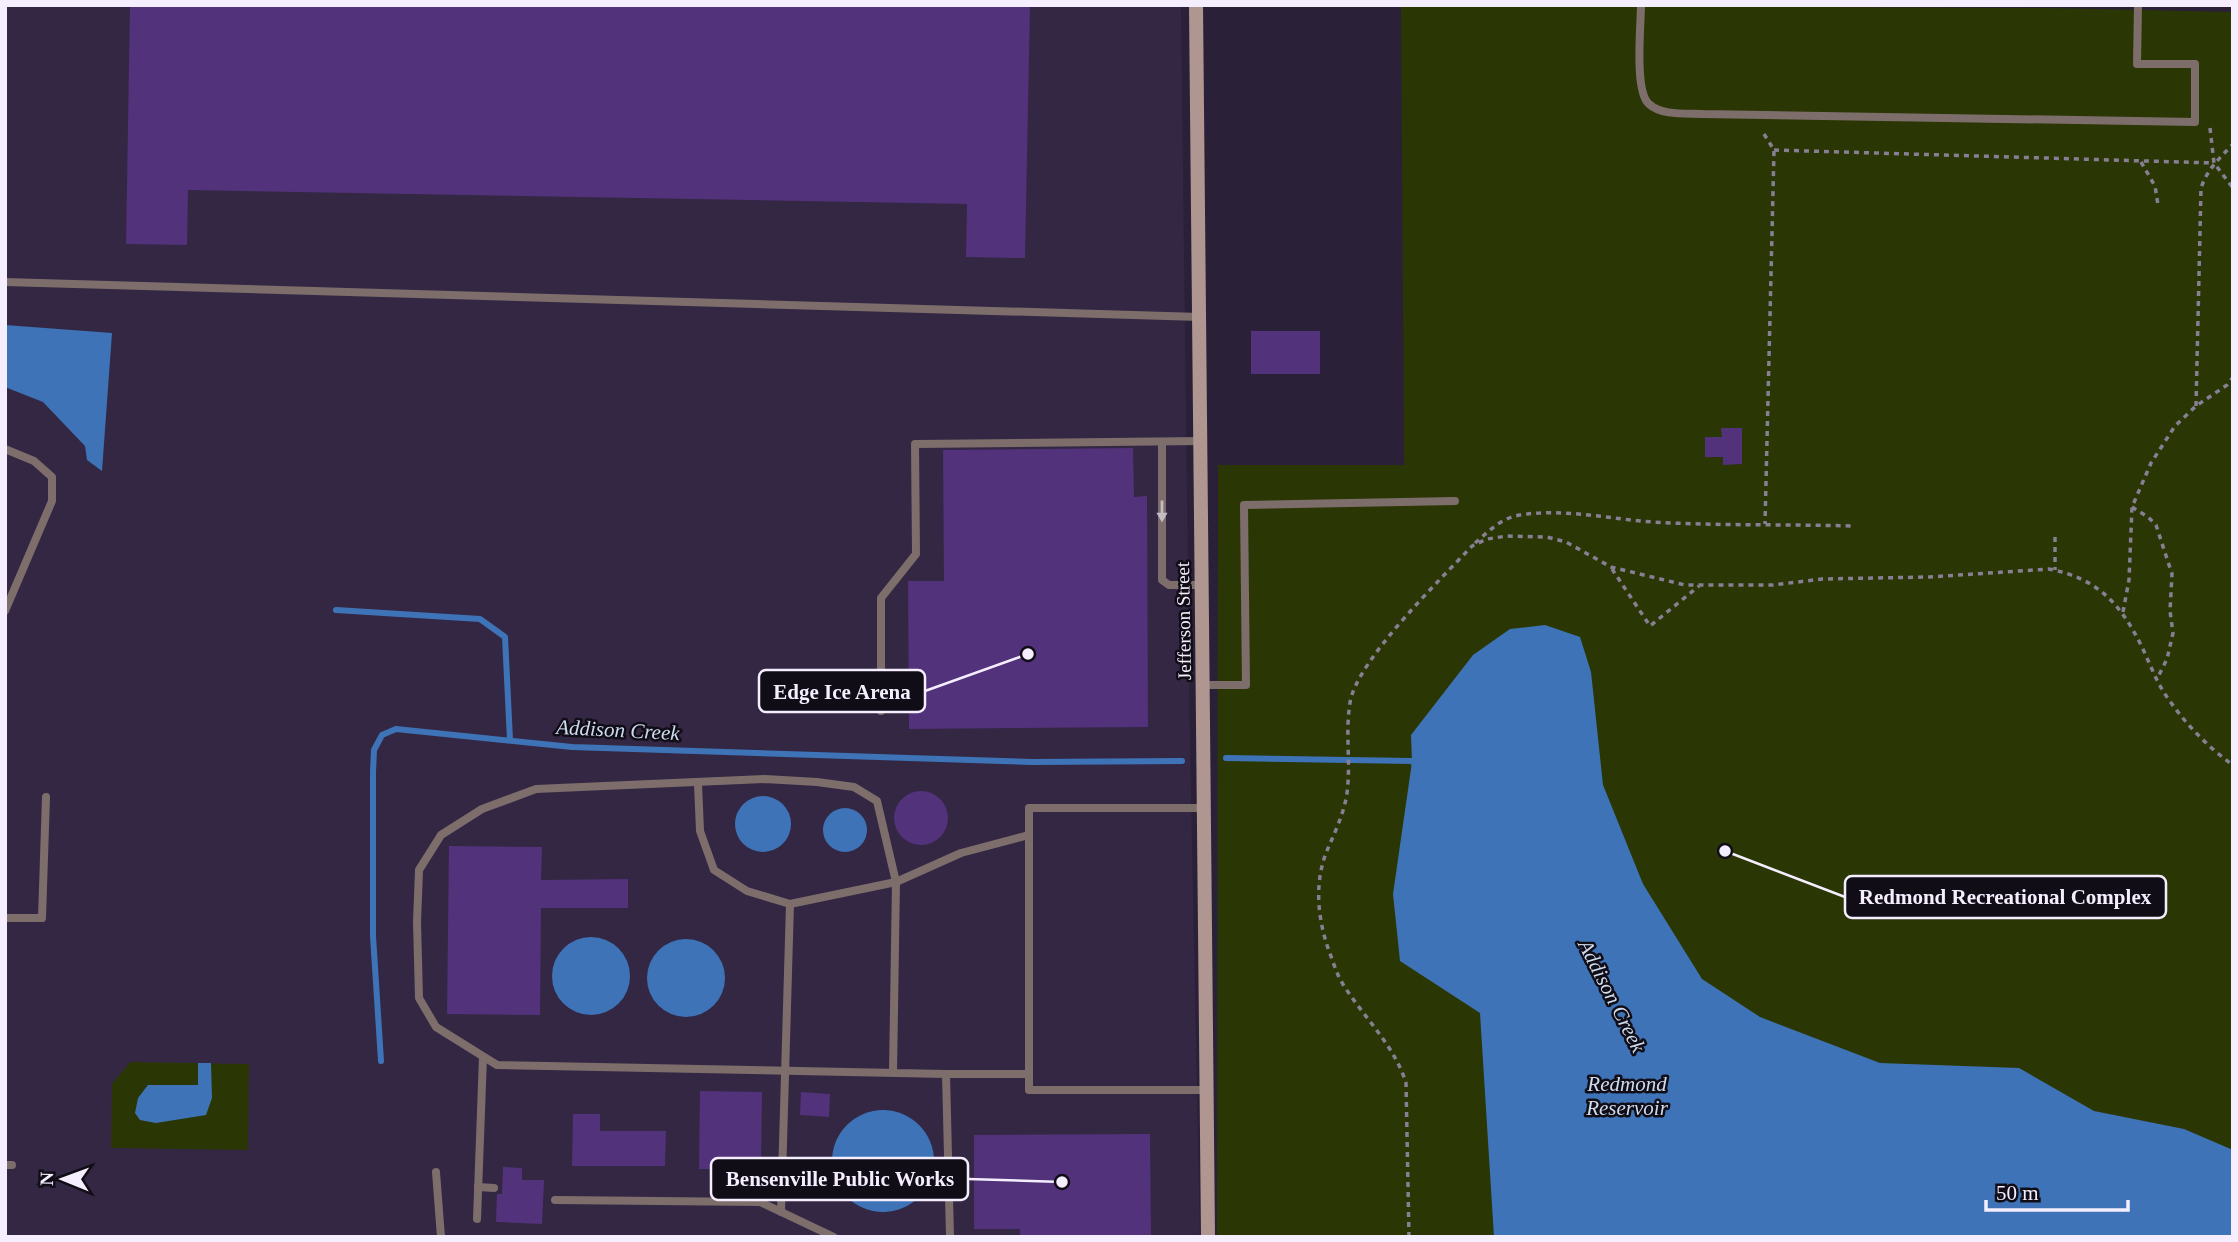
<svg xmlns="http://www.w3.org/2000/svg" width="2238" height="1242" font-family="Georgia,serif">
	<rect width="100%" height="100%" fill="#2a2138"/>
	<path fill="#332744" d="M5,5H1181L1190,747L1200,1237H5Z"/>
	<g fill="#2b3605">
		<path d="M1401,5L2047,8L2233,12V1237H1217L1218,465H1404Z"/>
		<path d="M130,1062L249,1064L248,1150L111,1148L112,1084Z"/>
	</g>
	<g fill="#3e74b7">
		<path d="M5,325L112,333L102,471L87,460L85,446L43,402L5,387Z"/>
		<path d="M1545,625L1580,637L1591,672L1603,785L1643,884L1702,979L1760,1017L1880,1063L2019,1068L2094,1111L2184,1129L2233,1150V1237H1494L1480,1013L1400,961L1393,894L1412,762L1411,735L1473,655L1510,629Z"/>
		<circle cx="763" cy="824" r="28"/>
		<circle cx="845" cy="830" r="22"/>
		<circle cx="591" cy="976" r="39"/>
		<circle cx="686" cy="978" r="39"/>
		<path d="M198,1063H211L212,1098L206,1115L156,1123L140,1120L135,1113L138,1098L148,1085H198Z"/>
		<circle cx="883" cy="1161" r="51"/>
	</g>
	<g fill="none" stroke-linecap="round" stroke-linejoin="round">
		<g stroke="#3e74b7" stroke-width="6">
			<path d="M336,610L480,619L505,637L510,740"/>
			<path d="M1226,758L1412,761L1417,767"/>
			<path d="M381,1061L373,936V772L374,750L382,735L396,729L572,747L1032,762L1182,761"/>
		</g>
	</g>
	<g fill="#52327a">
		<path d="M130,5H1030L1025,258L966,257L967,204L188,190L187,245L126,244Z"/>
		<rect x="1251" y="331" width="69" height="43"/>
		<path d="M1721,428H1742V464L1723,465V457H1705V437H1722Z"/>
		<path d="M1133,448L1134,497L1147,496L1148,727L909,729L908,581H944L943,450Z"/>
		<circle cx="921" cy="818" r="27"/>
		<path d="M449,846L542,847L541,880L628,879V908H541L540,1015L447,1014Z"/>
		<path d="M700,1091L762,1092L761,1170L699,1169Z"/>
		<path d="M801,1092L830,1094L829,1117L800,1115Z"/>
		<path d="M573,1114H600V1131H666L665,1166H572Z"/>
		<path d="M1150,1134L1151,1237H1020V1229H974V1135Z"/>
		<path d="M503,1167L522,1168V1180H544L542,1224L496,1222L497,1194H502Z"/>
	</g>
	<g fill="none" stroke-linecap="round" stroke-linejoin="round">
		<g stroke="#877f93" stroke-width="3.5" stroke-dasharray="5 5" stroke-linecap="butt">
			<path d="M2210,128L2214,163L2233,188"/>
			<path d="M1764,134L1774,150L1765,524"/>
			<path d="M1774,150L2214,163"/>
			<path d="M2141,162L2155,186L2158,205"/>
			<path d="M2196,406L2201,188C2208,168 2219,159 2233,144"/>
			<path d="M2132,507L2148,517L2156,525L2172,574L2170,611L2173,633L2167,659L2157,679"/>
			<path d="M2055,537V570"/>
			<path d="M1475,543C1489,531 1501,518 1520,515C1564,508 1609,519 1653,522C1719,526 1786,524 1852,526"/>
			<path d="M1612,569L1650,626L1699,586"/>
			<path d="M2123,612L2129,580L2132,507L2151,463L2175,426L2196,406L2227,385L2233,377"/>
			<path d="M1409,1237L1406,1083C1394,1044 1362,1016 1341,981C1336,972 1333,961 1329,951C1318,920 1314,885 1326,853C1334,834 1344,814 1347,793C1351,763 1345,733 1350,703C1356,661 1441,579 1472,546L1487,539L1507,536L1547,537L1566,542L1611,567L1685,585H1773L1822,579L1929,577L2049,569C2096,578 2119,602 2140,643C2148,659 2154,676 2163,691C2181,719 2206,746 2233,765"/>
		</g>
		<g stroke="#7d6e6b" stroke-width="8">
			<path d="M1641,5C1641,25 1634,91 1649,104C1662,116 1687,113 1703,114L2195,122V64H2137L2138,5"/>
			<path d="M5,282L1200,317"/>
			<path d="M1162,443V580L1169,585H1202"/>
			<path d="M5,449L34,461L52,477V501L5,611"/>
			<path d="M1203,685H1246L1244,505L1455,501"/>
			<path d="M881,711V598L916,554L915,444L1201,441"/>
			<path d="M698,784L700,831L714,870L747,891L790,904"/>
			<path d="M1204,808H1029V1090H1207"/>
			<path d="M5,918H42L46,797"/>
			<path d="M893,1073L896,882L877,801L854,787L817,782L765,779L536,789L482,809L441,835L419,870L417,922L419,998L436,1027L497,1065L946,1074"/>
			<path d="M5,1165H12"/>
			<path d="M436,1172L441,1237"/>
			<path d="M478,1187L494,1188"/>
			<path d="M555,1200L760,1202L834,1237"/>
			<path d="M781,1212L790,904L896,882L961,853L1029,835"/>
			<path d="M477,1219L483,1057"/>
			<path d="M950,1237L946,1074H1029"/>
		</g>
		<path stroke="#af9691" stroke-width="14" d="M1196,5L1208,1237"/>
	</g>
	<defs><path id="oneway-solid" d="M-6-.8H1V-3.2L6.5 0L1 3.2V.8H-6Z" transform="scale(1.75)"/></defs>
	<use fill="#c4bbc3" href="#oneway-solid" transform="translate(1162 511) rotate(90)"/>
	<g text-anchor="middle" stroke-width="5" stroke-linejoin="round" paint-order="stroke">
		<g font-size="19" fill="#f4eefe" stroke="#110d17">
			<text transform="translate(1183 621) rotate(-91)" y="7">Jefferson Street</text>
		</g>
		<g font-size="21" font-style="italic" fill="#cedcef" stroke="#110d17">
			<text transform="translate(618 730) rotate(3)" y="7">Addison Creek</text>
			<text transform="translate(1612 996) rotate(63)" y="7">Addison Creek</text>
			<text x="1627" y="1091">Redmond<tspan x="1627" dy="24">Reservoir</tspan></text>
		</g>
	</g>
	<path fill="none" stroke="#f4eefe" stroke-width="2.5" d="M1028 654L925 691M1725 851L1845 897M1062 1182L968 1179"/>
	<g fill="#f4eefe" stroke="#110d17" stroke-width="2.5">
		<circle cx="1028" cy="654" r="7"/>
		<circle cx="1725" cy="851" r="7"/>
		<circle cx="1062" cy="1182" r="7"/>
	</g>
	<g fill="#110d17" stroke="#f4eefe" stroke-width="2.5">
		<rect x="759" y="670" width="166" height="42" rx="7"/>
		<rect x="1845" y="876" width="321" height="42" rx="7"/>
		<rect x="711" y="1158" width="257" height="42" rx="7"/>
	</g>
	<g font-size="21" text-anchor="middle" font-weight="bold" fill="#f4eefe">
		<text x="842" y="699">Edge Ice Arena</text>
		<text x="2005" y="904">Redmond Recreational Complex</text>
		<text x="840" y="1186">Bensenville Public Works</text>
	</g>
	<rect width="2238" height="1242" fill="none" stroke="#f4eefe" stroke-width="14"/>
	<g transform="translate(63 1179) rotate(271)" stroke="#110d17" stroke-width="5" paint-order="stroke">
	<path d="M0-5L12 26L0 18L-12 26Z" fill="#f4eefe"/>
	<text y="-10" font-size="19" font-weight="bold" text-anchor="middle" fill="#f4eefe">N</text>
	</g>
	<path d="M1986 1200v10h142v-10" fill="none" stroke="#f4eefe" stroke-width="3.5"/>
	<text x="1996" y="1200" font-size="21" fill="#f4eefe" stroke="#110d17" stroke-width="5" paint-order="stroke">50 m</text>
</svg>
